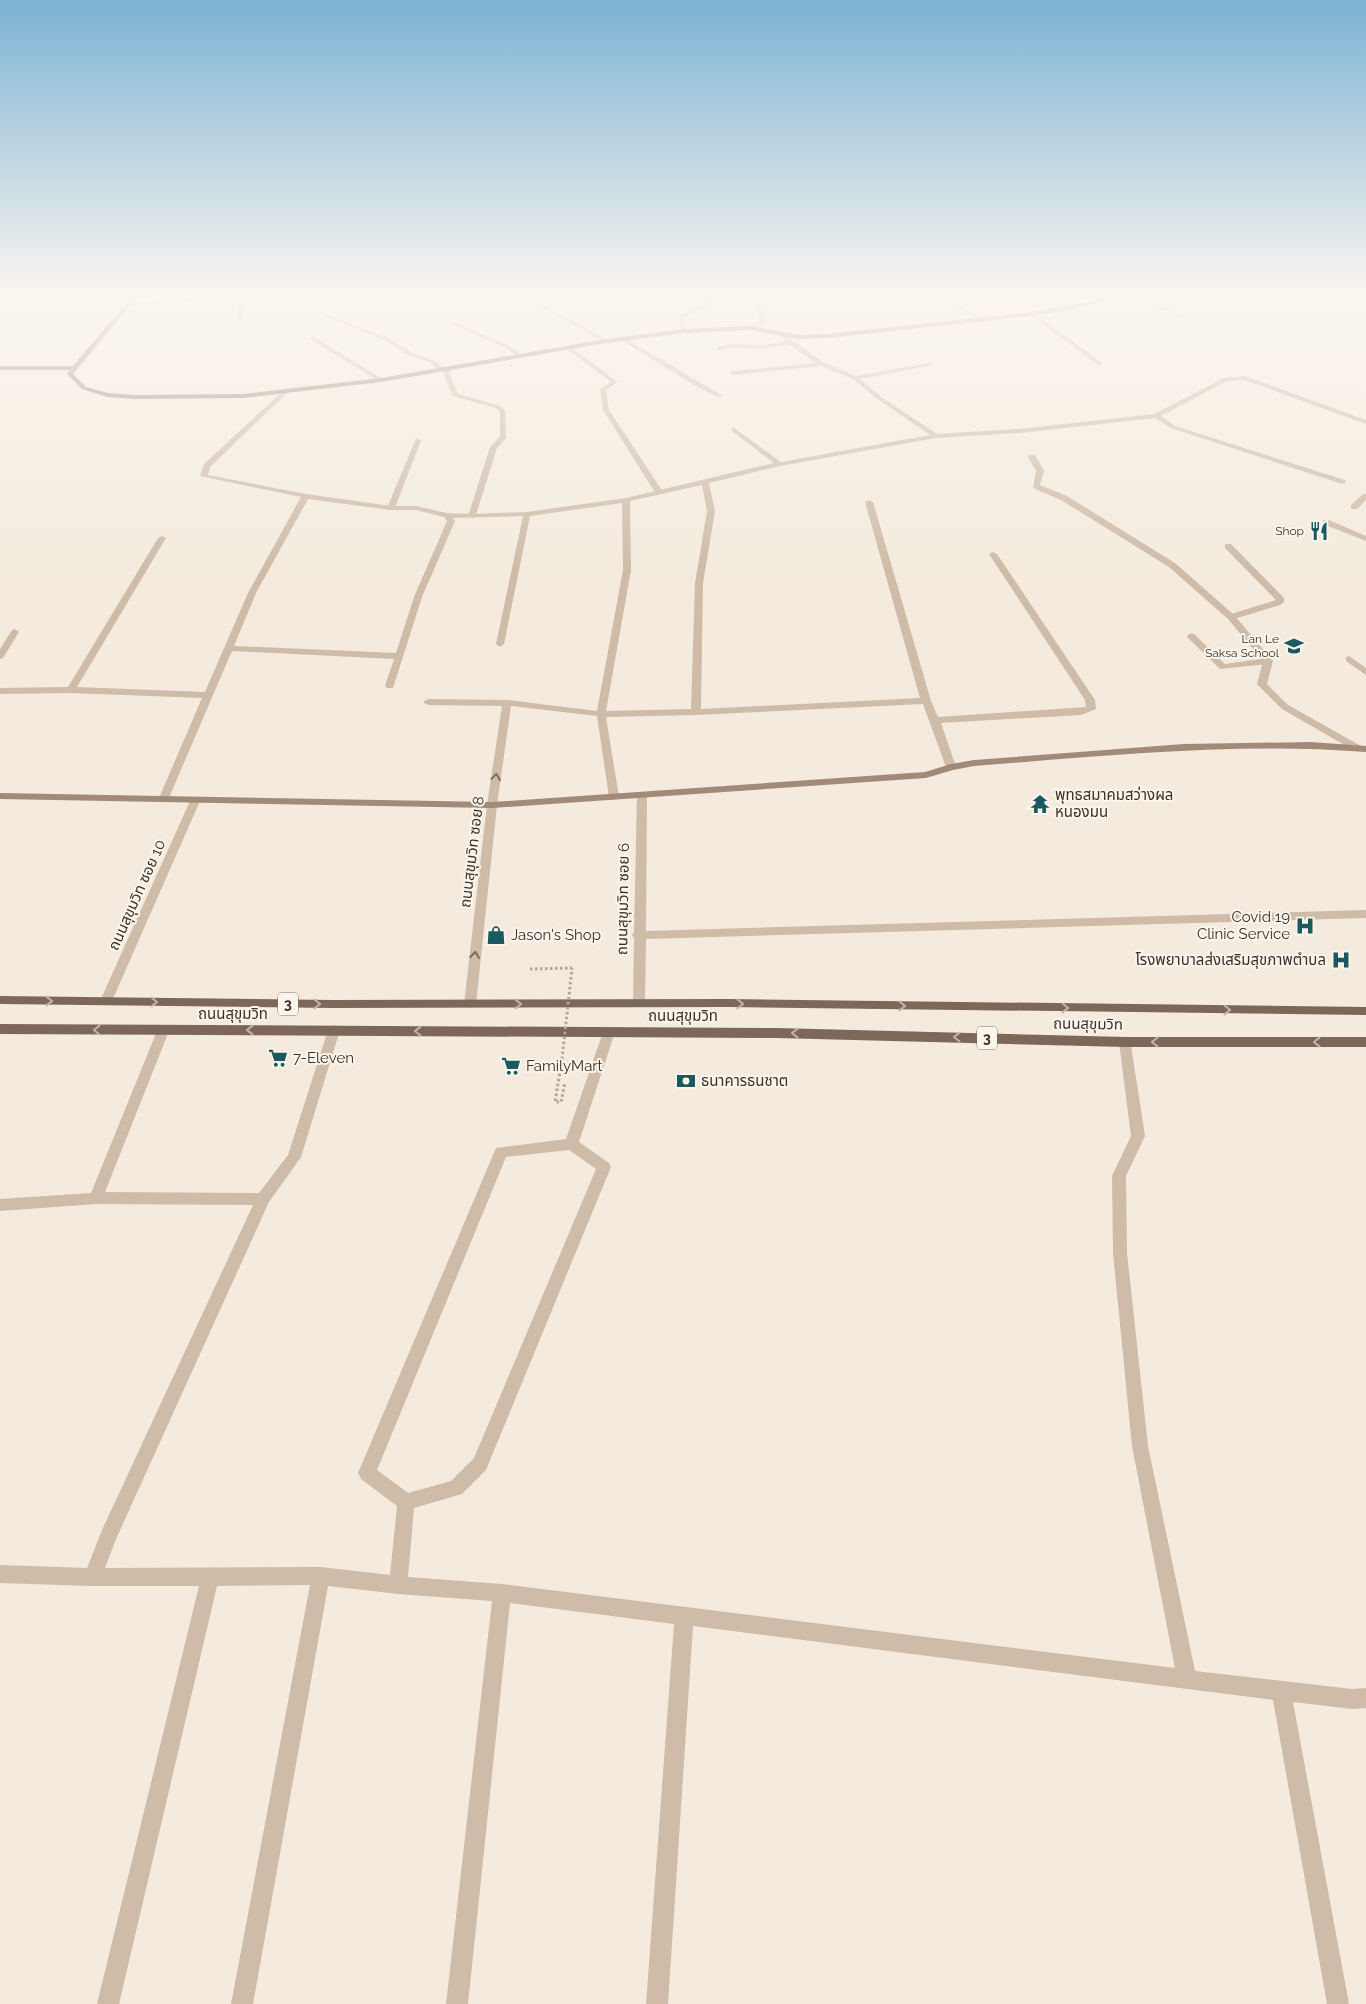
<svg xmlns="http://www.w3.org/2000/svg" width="1366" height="2004" font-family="Raleway,'Noto Sans Thai',sans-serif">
	<rect width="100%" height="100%" fill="#f4ebde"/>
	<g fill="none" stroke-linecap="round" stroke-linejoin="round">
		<g stroke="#baa592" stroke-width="3" stroke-dasharray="2.5 2.5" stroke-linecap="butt">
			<path d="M530,969L572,968"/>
			<path d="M562,1059L555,1102H561L565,1082"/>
		</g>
		<g fill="#cebba8" fill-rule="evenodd">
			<path d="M325,314L388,338L411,352L435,361L445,370L447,368H451L449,373L458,394L500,406L505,410L506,438L497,448L475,518L468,516L490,447L500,437V412L496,408L453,396L443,373L444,371H440L431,363L407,354L384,340L325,316Z"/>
			<path d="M568,348H572L618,382L606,390L609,410L663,492L662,494H656L603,410L600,389L611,382L568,350Z"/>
			<path d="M416,439L421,440L395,508L388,510L387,508Z"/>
			<path d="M1225,544H1231L1284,598V602L1280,605L1234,619H1228V615L1276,600L1225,548Z"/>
			<path d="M1191,633L1194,634L1225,664L1268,658L1273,661L1268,664L1220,669L1188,638L1187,636Z"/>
			<path d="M1349,656L1366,668V675L1346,661V657Z"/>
		</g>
		<g fill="#cebba8" fill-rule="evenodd">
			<path d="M258,295L260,298L244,300L243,318L240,320L237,318L238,300L127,306L124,304L127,302Z"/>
			<path d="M520,295H526L609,341L604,342Z"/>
			<path d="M699,295H704L713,302L699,311L682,318L687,331L682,332L676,317L706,302Z"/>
			<path d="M753,295H758L766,322L750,330L748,327L760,321Z"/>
			<path d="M938,295H944L982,319L977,320Z"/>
			<path d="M1122,295H1129L1186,316L1181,317Z"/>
			<path d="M1030,313H1034L1102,363V365H1098L1030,315Z"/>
			<path d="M450,322H454L512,347L524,357L519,358L508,349L450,324Z"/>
			<path d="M783,333L824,363L856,376L930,363L931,364L928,366L860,379L880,396L937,434L1020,429L1154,414L1224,378L1245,376L1366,420V424L1244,380L1227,381L1161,416L1175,426L1345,480L1346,482L1342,484L1171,428L1155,418L1020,433L936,438L780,466L709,483L715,511L703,583L701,709L920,698L865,502L869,500L873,502L931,701L938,717L1086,707L1085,700L989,554L993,552L997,554L1095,700L1096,709L1081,715L941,723L956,767L951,770L946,767L923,704L696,715L606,717L619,797L614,800L609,797L597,716L511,706L497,805L476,1004L470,1008L464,1004L487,805L502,706L428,705L423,702L428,699L507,700L597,711L623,570L622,503L530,516L504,644L500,647L496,644L523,516L453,518L455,521L422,597L393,688H387L385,686L394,659L232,651L168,800H160L159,798L202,698L71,693L0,694V688L68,687L158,538L162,536L166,538L77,687L205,692L248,593L301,497L200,476L204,464L283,391L288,392L210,467L208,475L306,494L391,506H416L447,513L472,514L527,512L626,498L774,463L732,431V429L734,428L781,462L930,435L876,398L853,379L821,366L733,375L730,373L733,371L816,363L788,344L765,349L731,348L719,350L716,348L731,344L765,345L785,341L780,335ZM702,485L707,511L695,583L691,709L606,711L631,570L630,501ZM308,499L391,510H416L444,517L447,521L414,597L396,653L234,646L256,593Z"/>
			<path d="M310,337H314L384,380L379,381L310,339Z"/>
			<path d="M621,338H625L723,396L718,397L699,388L621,340Z"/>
			<path d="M1029,455H1035L1044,471L1040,485L1067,496L1175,563L1234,615L1273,661L1267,684L1288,705L1361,746V750H1353L1282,709L1257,684L1263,661L1228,619L1169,567L1061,500L1033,488L1036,471L1028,457Z"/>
			<path d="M1363,494H1366V500L1357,509H1351V505Z"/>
			<path d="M1323,520H1329L1366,536V541L1323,524Z"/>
			<path d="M15,629L19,632L3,658L0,659V649L12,630Z"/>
			<path d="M642,793L647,796L646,931L1366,910V918L646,939L645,1003L639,1007L633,1003L634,938L632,935L634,932L637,796Z"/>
			<path d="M195,798L200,801L112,1001L106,1005L102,1004L100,1001L190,801Z"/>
			<path d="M334,1025L339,1027L340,1030L301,1157L269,1202L116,1539L105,1568L321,1567L390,1575L397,1506L361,1479L358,1473L496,1148L566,1139L603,1032L604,1029H614L615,1032L579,1142L609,1163L611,1167L486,1470L462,1494L414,1508L408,1577L502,1584L1175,1668L1132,1446L1113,1253L1112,1176L1131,1136L1119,1042L1120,1039H1130L1145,1136L1126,1176L1127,1253L1148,1446L1195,1671L1352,1689L1366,1688V1708L1352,1709L1293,1702L1349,2004H1327L1273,1700L693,1626L668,2004H646L674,1624L510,1603L468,2004H446L492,1601L398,1594L328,1586L253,2004H231L310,1585L217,1586L119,2004H97L199,1586H92L0,1583V1565L87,1568L102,1530L253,1205L96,1204L0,1211V1199L91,1193L157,1031L158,1028H168L169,1031L105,1192L259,1193L288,1155L328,1030L329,1027ZM569,1150L596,1169L474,1458L451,1481L408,1493L377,1470L506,1157Z"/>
		</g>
		<g fill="#a28a79" fill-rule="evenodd">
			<path d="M133,295H139L73,374L86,387L108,393L135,395L243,394L381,378L606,339L684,329L750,326L800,335L827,334L1032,312L1084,303L1113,295H1120L1085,307L1032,316L827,338L800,339L750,330L684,333L606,343L381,382L243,398L135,399L107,397L82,389L67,374L70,370H0V366H73Z"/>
			<path d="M1311,742L1366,746V752C1235,742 1105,756 974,766L953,770L926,778L492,808L0,799V793L492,802L925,772L951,764L974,760L1184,744Z"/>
		</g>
		<g fill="#7d6759" fill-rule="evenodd">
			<path d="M0,996L333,1000L729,999L1366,1007V1015L729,1007L333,1008L0,1004Z"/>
			<path d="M0,1024L776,1028L1125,1037H1366V1047H1125L776,1038L0,1034Z"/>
		</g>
		<path stroke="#baa592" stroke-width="3" stroke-dasharray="2.5 2.5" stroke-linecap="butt" d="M562,1059L572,968"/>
	</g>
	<defs><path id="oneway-chevron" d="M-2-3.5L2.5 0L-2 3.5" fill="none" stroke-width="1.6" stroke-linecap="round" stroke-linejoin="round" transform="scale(1.25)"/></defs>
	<g stroke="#7d6e62">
		<use href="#oneway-chevron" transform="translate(496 777) rotate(-82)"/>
		<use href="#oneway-chevron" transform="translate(475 955) rotate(-84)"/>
	</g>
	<g stroke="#c2b5a9">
		<use href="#oneway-chevron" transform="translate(49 1001)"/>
		<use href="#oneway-chevron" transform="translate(154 1002) rotate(1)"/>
		<use href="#oneway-chevron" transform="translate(317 1004) rotate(1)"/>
		<use href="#oneway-chevron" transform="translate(518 1004)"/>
		<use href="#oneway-chevron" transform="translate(740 1004) rotate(1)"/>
		<use href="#oneway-chevron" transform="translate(902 1006) rotate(1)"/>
		<use href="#oneway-chevron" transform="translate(1065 1008) rotate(1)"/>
		<use href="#oneway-chevron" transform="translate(1227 1010) rotate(1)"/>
		<use href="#oneway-chevron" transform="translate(97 1030) rotate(-179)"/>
		<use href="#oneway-chevron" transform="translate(250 1030) rotate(180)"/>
		<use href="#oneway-chevron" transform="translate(418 1031) rotate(-179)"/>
		<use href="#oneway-chevron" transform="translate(795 1033) rotate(-179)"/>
		<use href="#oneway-chevron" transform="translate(957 1037) rotate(-179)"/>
		<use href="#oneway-chevron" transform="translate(1155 1042) rotate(-180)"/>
		<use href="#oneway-chevron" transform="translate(1317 1042) rotate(-180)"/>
	</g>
	<linearGradient id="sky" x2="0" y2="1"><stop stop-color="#7cb2d3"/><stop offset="0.51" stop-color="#faf6f0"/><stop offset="1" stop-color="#faf6f0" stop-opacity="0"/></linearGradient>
	<rect width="1366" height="575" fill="url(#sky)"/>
	<defs>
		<g id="restaurant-bare" transform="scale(1.5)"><path d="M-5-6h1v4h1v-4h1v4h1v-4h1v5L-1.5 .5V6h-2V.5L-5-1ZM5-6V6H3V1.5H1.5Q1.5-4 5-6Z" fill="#1b585f" stroke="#fbf5eb" stroke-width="2.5" paint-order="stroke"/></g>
		<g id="school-bare" transform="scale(1.5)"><path d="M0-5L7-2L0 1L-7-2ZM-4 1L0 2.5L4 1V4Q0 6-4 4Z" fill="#1b585f" stroke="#fbf5eb" stroke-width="2.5" paint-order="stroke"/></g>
		<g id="temple-bare" transform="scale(1.5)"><path d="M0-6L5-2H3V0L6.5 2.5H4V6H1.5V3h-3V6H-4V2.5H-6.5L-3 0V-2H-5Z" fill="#1b585f" stroke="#fbf5eb" stroke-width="2.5" paint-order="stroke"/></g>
		<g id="hospital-bare" transform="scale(1.5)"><path d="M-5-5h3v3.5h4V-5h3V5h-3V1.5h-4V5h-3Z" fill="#1b585f" stroke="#fbf5eb" stroke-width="2.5" paint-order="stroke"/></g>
		<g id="shop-bare" transform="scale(1.5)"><path d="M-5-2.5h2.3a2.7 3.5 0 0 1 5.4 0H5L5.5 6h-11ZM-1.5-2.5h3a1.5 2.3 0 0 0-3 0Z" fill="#1b585f" stroke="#fbf5eb" stroke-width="2.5" paint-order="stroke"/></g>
		<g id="supermarket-bare" transform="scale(1.5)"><path d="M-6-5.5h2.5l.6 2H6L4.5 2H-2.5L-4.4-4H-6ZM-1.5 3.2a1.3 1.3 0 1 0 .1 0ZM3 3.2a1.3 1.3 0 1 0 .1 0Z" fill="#1b585f" stroke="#fbf5eb" stroke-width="2.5" paint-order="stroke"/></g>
		<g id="bank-bare" transform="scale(1.5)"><path d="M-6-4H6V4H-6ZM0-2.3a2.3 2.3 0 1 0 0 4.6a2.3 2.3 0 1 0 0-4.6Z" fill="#1b585f" stroke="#fbf5eb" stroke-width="2.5" paint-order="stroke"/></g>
	</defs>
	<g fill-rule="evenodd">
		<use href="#restaurant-bare" x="1319" y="531"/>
		<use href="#school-bare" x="1294" y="646"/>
		<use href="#temple-bare" x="1040" y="804"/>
		<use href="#hospital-bare" x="1305" y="926"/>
		<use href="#shop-bare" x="496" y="935"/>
		<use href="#hospital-bare" x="1341" y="960"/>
		<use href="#supermarket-bare" x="278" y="1058"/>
		<use href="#supermarket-bare" x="511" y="1066"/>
		<use href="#bank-bare" x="686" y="1081"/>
	</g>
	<g text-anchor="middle" stroke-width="4" stroke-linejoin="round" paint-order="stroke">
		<g font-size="12" fill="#3a2f29" stroke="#fbf5eb" text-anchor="end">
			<text x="1304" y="535">Shop</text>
			<text x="1279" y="643">Lan Le<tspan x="1279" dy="14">Saksa School</tspan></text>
		</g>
		<g fill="#fbf5eb" stroke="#746a63" stroke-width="1">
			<rect x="278" y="992.5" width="20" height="23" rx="4"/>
			<rect x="977" y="1026.5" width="20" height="23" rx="4"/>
		</g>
		<g font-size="14" font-weight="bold" fill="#3a2f29">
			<text x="288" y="1009">3</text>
			<text x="987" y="1043">3</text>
		</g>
		<g font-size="15" fill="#3a2f29" stroke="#fbf5eb" text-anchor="start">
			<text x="1055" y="800">พุทธสมาคมสว่างผล<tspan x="1055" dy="17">หนองมน</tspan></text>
			<text x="1290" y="922" text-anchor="end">Covid 19<tspan x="1290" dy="17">Clinic Service</tspan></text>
			<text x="511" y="940">Jason's Shop</text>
			<text x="1326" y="965" text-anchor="end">โรงพยาบาลส่งเสริมสุขภาพตำบล</text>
			<text x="293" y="1063">7-Eleven</text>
			<text x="526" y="1071">FamilyMart</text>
			<text x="701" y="1086">ธนาคารธนชาต</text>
		</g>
		<g font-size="15" fill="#3a2f29" stroke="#fbf5eb">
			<text transform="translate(472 852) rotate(-83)" y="5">ถนนสุขุมวิท ซอย 8</text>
			<text transform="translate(137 895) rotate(-66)" y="5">ถนนสุขุมวิท ซอย 10</text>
			<text transform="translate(623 899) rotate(-89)" y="5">ถนนสุขุมวิท ซอย 6</text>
			<text x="233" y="1019">ถนนสุขุมวิท</text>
			<text x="683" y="1021">ถนนสุขุมวิท</text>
			<text transform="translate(1088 1024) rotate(1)" y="5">ถนนสุขุมวิท</text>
		</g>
	</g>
</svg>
